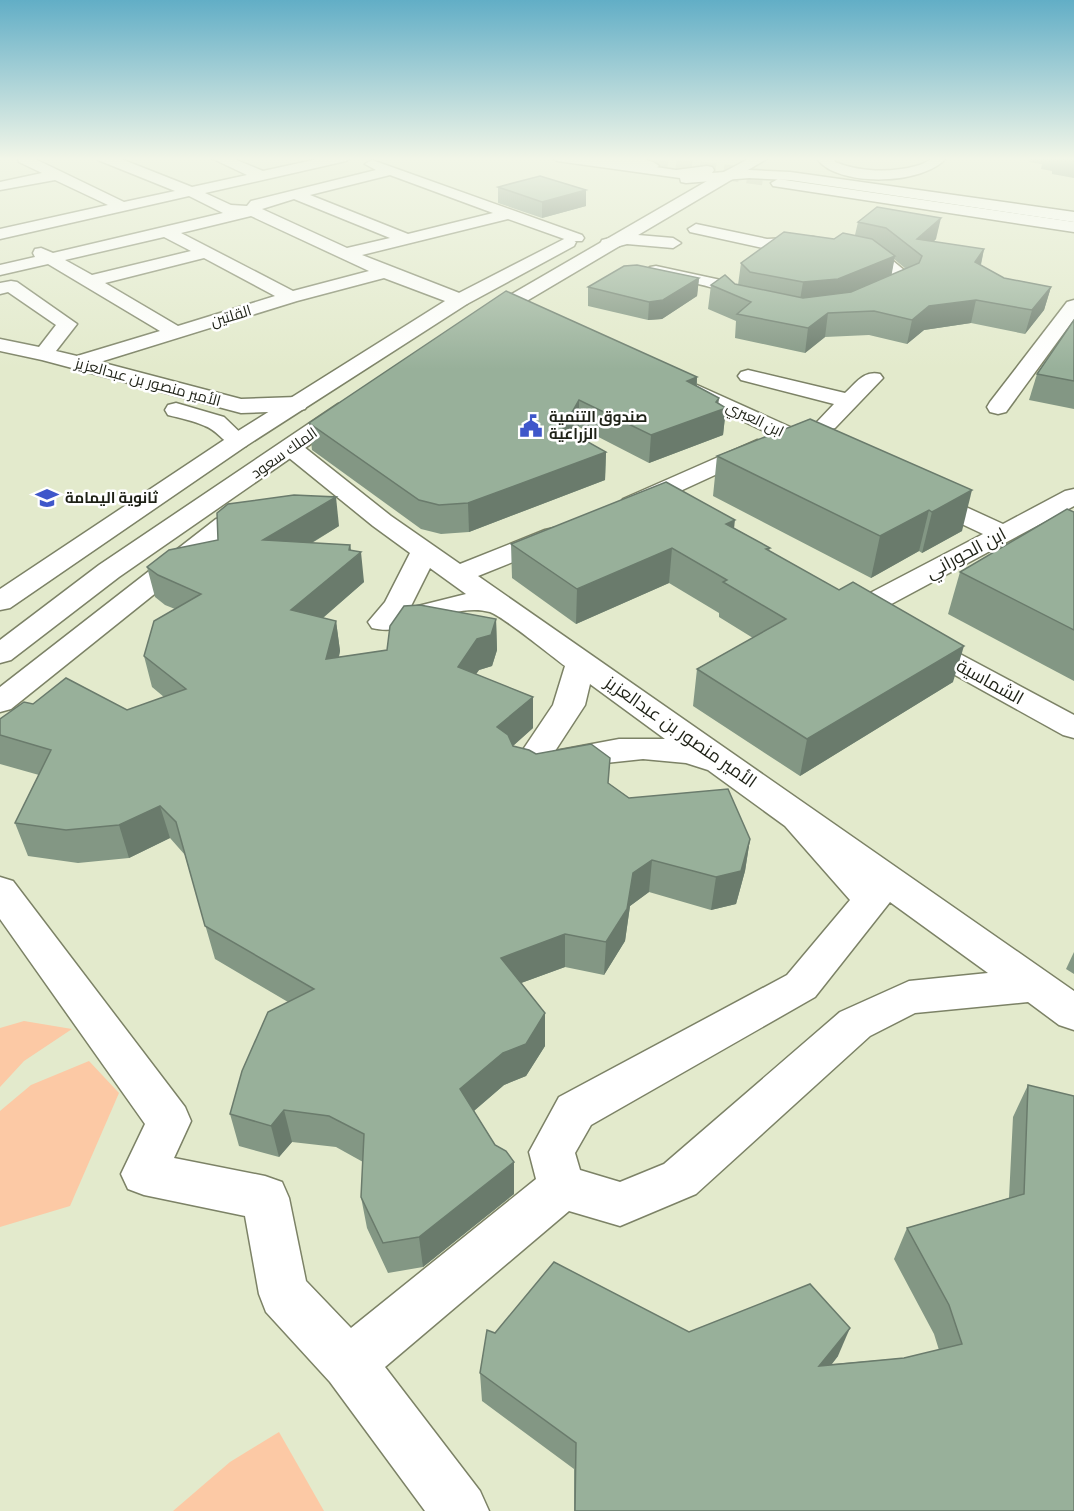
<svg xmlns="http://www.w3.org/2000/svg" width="1074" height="1511" font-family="'Fira Sans Condensed',Cairo,sans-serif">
	<rect width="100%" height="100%" fill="#e3eacc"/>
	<g fill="#fcc9a5">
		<path d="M24,1021L72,1029L24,1061L0,1087V1028Z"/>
		<path d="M89,1061L119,1093L70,1206L0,1227V1111L31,1085Z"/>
		<path d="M279,1432L324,1511H173L230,1462Z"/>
	</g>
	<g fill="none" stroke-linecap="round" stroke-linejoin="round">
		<path stroke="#bcc2a8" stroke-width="16" stroke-dasharray="16 8" stroke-linecap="butt" d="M652,163L769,178"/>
		<g stroke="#7c8266" stroke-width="3">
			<g id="minor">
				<path d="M18,157H31L124,202L175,191L98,160L96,157H116L192,187L247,175L209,157H229L263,171L327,157H353L346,161L205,193L231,205L247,206L251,201L376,170L365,164L372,160L582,235L584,238L582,241H570L508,219L362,255L467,296L469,300L467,304H453L384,278L297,301L100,362L241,399L297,397L305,399L308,404L305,409L297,411L241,413L42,360L0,351V339L39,347L56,325L8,292L0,294V283L11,281L17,282L77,324L56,351L77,356L160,331L48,264L0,275V265L35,257L33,253L35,249L41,248L53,253L223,213L189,196L0,239V229L108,205L55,180L0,190V182L42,173L19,162ZM390,175L493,213L408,234L310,195ZM294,199L390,238L347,248L262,209ZM251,216L369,271L293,291L181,233ZM164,237L191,251L92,275L65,260ZM204,258L275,296L178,326L105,283Z"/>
				<path d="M550,157H587L676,170L707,166L712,167L714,170L712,173L749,170L790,172L1074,212V222L790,180L749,178L686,183L681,182L680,178L557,161Z"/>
				<path d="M818,157H833L835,162C859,172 891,173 916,166C931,162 927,157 947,157C925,185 839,188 817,159Z"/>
				<path d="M696,224L767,239L813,237L881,251L916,280L913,284L883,297H871L868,293L871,289L895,279L869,259L813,247L767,249L690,232L688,229Z"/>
				<path d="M626,234L673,238L681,243L673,248L627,244L608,249L600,244L602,240Z"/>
				<path d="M656,266L730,282L747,297L759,300L761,304L759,308C737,313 733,299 718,290C707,284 665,278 650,275L647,271L650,267Z"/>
				<path d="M1074,300V319L1006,412L998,414L990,412L987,407L990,402L1067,302Z"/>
				<path d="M748,370L845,393C856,383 864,370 880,374L883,378L835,428L827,430L819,428L816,423L834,404L741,380L738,376L741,372Z"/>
				<path d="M677,376L828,444L832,449L828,454L820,456L812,454L670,386L666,382L670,378Z"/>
				<path d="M176,403L224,417L249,441L246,446C226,451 222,432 205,426C194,421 180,418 168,415L165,410L168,405Z"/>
				<path d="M757,440L765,442L769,447L765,452L641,509L632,511L623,509L620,504L623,499Z"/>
				<path d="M291,441L299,443L391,516L460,564L545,530L554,528L563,530L567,536L563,542L478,576L1074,991V1030L1059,1025L1028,1002L915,1013L870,1036L696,1194L620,1226L569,1211L385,1367L480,1491L489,1511H425L330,1382L266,1312L259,1294L245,1216L144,1195L128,1189L121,1174L145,1124L0,919V877L13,881L185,1107L191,1121L174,1158L265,1176L282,1182L289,1198L306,1281L351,1328L536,1179L529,1152L559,1097L787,975L850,900L785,826L708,770L686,763L643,759L596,764L527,780L515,777L510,769L553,705L565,666C550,655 504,617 490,612C450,601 411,638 372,628L368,622L385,602L410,553L373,526L283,453L279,448L283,443ZM430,568L466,594L410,608ZM590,684L665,739H619L555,751L585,705ZM890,902L988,973L909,981L840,1012L664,1164L620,1182L580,1170L575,1153L591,1125L815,997Z"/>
				<path d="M1074,489V506L869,616L859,619L849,616L845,610L849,604L983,534L915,502L912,497L915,492L924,490L933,492L1003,524L1065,491Z"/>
				<path d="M259,511L268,514L272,519L268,524L233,531L11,709L0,712V687L216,519Z"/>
				<path d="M920,635L930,638L1074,715V738L1063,735L910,650L905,644L910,638Z"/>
			</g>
		</g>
		<g stroke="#7c8266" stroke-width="3">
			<g id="major">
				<path d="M584,157C601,157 648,154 659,166L652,170L591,161Z"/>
				<path d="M752,157H770L486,325H472L469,321L472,317L707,181Z"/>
				<path d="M778,179L1074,222V232L773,186L771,183Z"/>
				<path d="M568,237L576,242L574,246L467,304L246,446L10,608L0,610V589L230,436L453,296Z"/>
				<path d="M346,402L354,404L357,409L354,414L119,577L11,660L0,663V640L99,565L338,404Z"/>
			</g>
		</g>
		<use href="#minor" fill="#fff" fill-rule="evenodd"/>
		<use href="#major" fill="#fff" fill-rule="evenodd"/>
	</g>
	<g fill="#839784" fill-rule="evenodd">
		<path d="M1031,157H1074V178L1052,174V171L1041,169L1042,164L1029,162Z"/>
		<path d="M498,187L586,190V206L542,218L498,203Z"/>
		<path d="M858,222L936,239L933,242L984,249L981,265L1004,278L1051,287L1044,310L1025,334L971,323L924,330L907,344L869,335L825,337L805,353L735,338L736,321L708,309L711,285L735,284L738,285L741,263L834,239L855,235ZM894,259L906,269L891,275Z"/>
		<path d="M699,278L697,296L662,319L648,320L588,306V287Z"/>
		<path d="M1074,320V409L1029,400L1037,374Z"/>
		<path d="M697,377V386L719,398L718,403L726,408L723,435L649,463L579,427L575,435L606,452L605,480L469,532L441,534L421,529L312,450L309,423Z"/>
		<path d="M810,419L962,531L922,553L919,551L871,578L713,496L717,456Z"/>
		<path d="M1074,512V681L948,614L960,572Z"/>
		<path d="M339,526L312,543L350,545L351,550L364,582L323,618L336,621L340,651L339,657L387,650L496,619L497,650L492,666L479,670L476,674L533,697V728L513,746L536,754L608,783L629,798L750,839L745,871L736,904L711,910L649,892L630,906L625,941L604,975L565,967L521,983L545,1013V1046L526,1076L504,1085L474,1111L495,1145L514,1162V1194L423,1267L388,1273L367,1228L361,1197L363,1162L336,1147L292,1142L279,1157L239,1146L230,1114L288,1002L215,959L185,855L170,838L129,858L78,863L28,856L15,823L39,775L0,764V719L33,704L127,710L164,697L152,687L144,656L175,609L165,605L155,597L147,567L218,540Z"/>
		<path d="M734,528L770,548L769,551L953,682L800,776L693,706L697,669L753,638L719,617V613L669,583L576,624L512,578L511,544Z"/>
		<path d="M1074,952V974L1066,969Z"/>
		<path d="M1028,1085L1074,1511H574V1469L482,1401L480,1373L495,1333L689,1332L838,1356L832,1364L904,1358L939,1350L934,1334L894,1259L907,1228L1009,1198L1013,1117Z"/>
	</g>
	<g fill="#6a7b6c">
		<path d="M586,190V206L542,218V202Z"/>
		<path d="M941,218L936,239L920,254L917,239Z"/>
		<path d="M984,249L979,272L975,262Z"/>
		<path d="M895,256L891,278L834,303L799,306L803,282Z"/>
		<path d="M699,278L697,296L662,319L648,320L649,302Z"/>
		<path d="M1051,287L1044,310L1025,334L1032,310Z"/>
		<path d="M976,300L971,323L924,330L907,344L912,320L929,306Z"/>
		<path d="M828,313L825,337L805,353L808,328Z"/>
		<path d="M697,377L695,403L687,381Z"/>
		<path d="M719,398L717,411L726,408L723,435L649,463L651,435L716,402Z"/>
		<path d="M579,400V427L563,456V428Z"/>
		<path d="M606,452L605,480L469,532L468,503Z"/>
		<path d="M972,490L962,531L922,553L932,512Z"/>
		<path d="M336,497L339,526L268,569L263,540Z"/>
		<path d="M929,510L919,551L871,578L880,536Z"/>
		<path d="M735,520L731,554L726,524Z"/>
		<path d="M350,545L352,560L361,552L364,582L296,641L291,610L349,550Z"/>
		<path d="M672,548L669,583L576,624L577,589Z"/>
		<path d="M496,619L497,650L492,666L479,670L459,698L458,667L477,639Z"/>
		<path d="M336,621L340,651L331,690L326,659Z"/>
		<path d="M964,646L953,682L800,776L807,739Z"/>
		<path d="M533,697V728L498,759L497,727Z"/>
		<path d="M160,806L170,838L129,858L119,825Z"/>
		<path d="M750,839L745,871L736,904L711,910L716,877Z"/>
		<path d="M652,860L649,892L630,906L625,941L604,975L606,942L633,873Z"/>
		<path d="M565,934V967L502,990L501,958Z"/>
		<path d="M545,1013V1046L526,1076L504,1085L462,1121L460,1089Z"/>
		<path d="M284,1110L292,1142L279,1157L271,1126Z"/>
		<path d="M514,1162V1194L423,1267L419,1237Z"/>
		<path d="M850,1328L838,1356L808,1394L819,1366Z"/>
	</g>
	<g fill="#98b09a" stroke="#6a7b6c" stroke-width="1.5">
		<path d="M540,176L586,190L542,202L498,187Z"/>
		<path d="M877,207L941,218L917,239L984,249L975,262L1004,278L1051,287L1032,310L976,300L929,306L912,320L874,311L828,313L808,328L737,314L751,302L711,285L725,275L735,284L803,298L851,292L919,263L922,256L886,228L858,222Z"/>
		<path d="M784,232L834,239L843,233L872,239L895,256L838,279L803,282L750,272L741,263Z"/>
		<path d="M637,265L699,278L663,300L649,302L588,287L624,266Z"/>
		<path d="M506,291L697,377L687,381L719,398L716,402L726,408L651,435L579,400L563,428L606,452L468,503L439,505L419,500L309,423Z"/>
		<path d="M1074,320V381L1037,374Z"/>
		<path d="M810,419L972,490L932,512L929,510L880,536L717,456Z"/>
		<path d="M666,482L735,520L726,524L770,548L766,549L839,590L853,582L964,646L807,739L697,669L786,619L723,582L727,580L672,548L577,589L511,544Z"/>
		<path d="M294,495L336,497L263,540L350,545L349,550L361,552L291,610L336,621L326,659L387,650L390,626L404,606L420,605L496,619L491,635L477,639L458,667L533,697L497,727L508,735L513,746L529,750L536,754L591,744L610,758L608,783L629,798L728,789L750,839L741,871L716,877L652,860L633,873L627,909L606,942L565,934L501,958L545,1013L526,1044L503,1053L460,1089L495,1145L506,1151L514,1162L419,1237L383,1243L361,1197L364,1134L329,1116L284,1110L271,1126L230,1114L242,1071L268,1012L314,989L205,926L176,822L160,806L119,825L66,830L15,823L51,750L0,735V719L24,702L33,704L66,678L127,710L186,689L144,656L154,621L201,594L158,575L147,567L169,550L218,540L217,513L228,504Z"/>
		<path d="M1067,509L1074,512V630L960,572Z"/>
		<path d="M1028,1085L1074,1096V1511H575L576,1443L480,1373L487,1330L495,1333L554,1262L689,1332L810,1284L850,1328L819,1366L904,1358L962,1344L949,1305L907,1228L1024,1194Z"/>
	</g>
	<linearGradient id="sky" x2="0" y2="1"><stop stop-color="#62aec6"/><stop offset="0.43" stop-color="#f2f6e8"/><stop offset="1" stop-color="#f2f6e8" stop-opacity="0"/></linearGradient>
	<rect width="1074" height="369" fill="url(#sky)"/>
	<defs>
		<g id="civic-bare" transform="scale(1.8)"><path d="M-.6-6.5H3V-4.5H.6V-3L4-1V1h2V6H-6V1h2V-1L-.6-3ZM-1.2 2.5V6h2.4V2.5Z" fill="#3f57ca" stroke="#fff" stroke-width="2.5" paint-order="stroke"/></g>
		<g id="school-bare" transform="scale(1.8)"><path d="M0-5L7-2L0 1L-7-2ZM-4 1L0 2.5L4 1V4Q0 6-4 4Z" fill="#3f57ca" stroke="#fff" stroke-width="2.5" paint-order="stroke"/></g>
	</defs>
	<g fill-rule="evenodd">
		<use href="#civic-bare" x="531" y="426"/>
		<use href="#school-bare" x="47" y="498"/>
	</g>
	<g text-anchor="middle" stroke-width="5" stroke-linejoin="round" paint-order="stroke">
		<g font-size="15" fill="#1e2116" stroke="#fff">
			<text transform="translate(231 316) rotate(-17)" y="5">القلتين</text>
			<text transform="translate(148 382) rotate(15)" y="5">الأمير منصور بن عبدالعزيز</text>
			<text transform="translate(755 419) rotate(26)" y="5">ابن العبري</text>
			<text transform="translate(284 453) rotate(-35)" y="5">الملك سعود</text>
		</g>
		<g font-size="15" font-weight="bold" fill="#1e2116" stroke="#fff" text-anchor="start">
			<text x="549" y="422">صندوق التنمية<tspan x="549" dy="17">الزراعية</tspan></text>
			<text x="65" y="503">ثانوية اليمامة</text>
		</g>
		<g font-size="18" fill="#1e2116" stroke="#fff">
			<text transform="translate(966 553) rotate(-28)" y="6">ابن الحوراني</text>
			<text transform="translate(990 682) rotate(29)" y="6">الشماسية</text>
			<text transform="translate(681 732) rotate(35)" y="6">الأمير منصور بن عبدالعزيز</text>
		</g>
	</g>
</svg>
